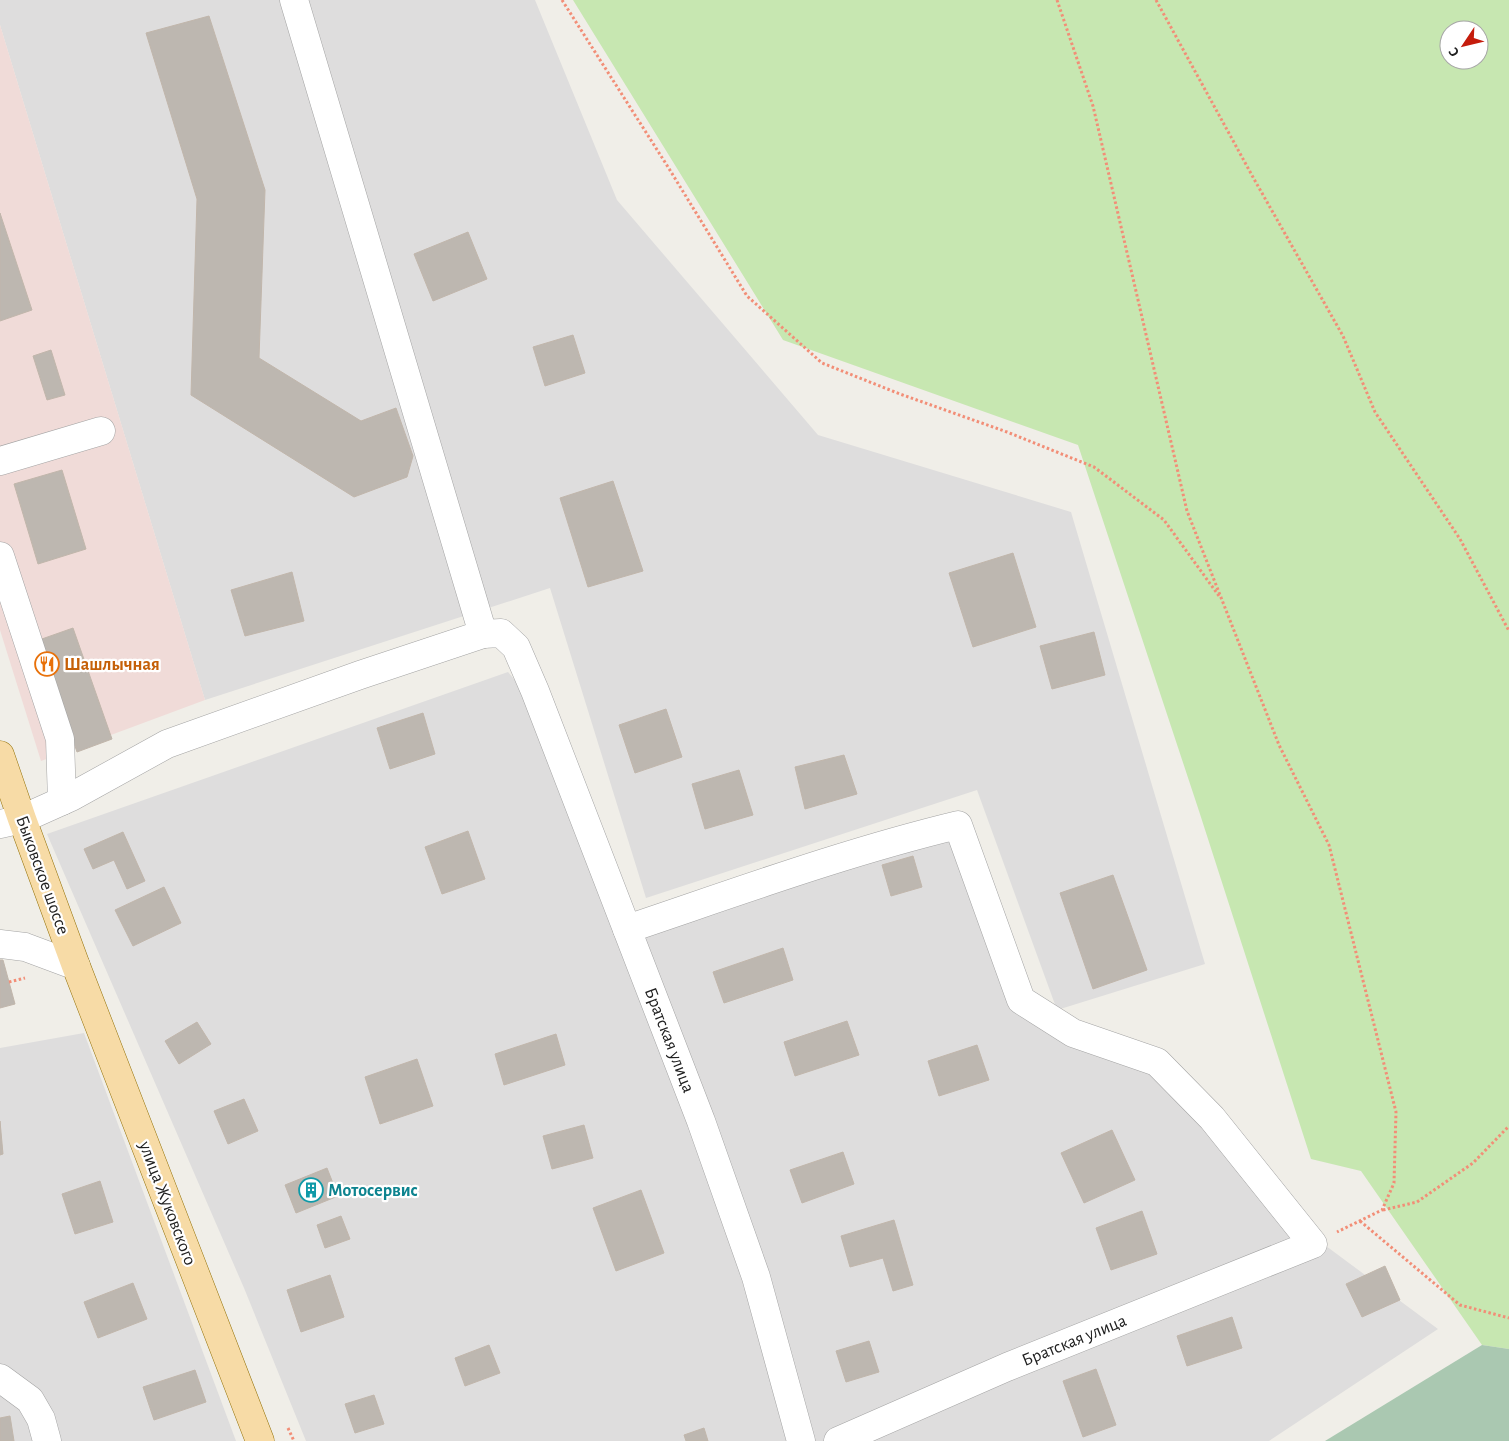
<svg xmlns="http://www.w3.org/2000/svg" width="1509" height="1441" font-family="'Alegreya Sans',sans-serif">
	<rect width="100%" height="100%" fill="#f0eee8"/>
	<g fill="#dedddd">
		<path d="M0,0H535L617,200L818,435L1071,512L1205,964L1057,1010L977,790L646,898L550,588L205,700L0,25Z"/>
		<path d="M508,672L525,692L618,936L958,825L1034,1010L1147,1047L1295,1223L1438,1329L1269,1441H306L244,1288L47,834Z"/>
		<path d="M84,1033L236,1441H0V1048Z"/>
	</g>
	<path fill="#f0dbd8" d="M0,25L205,700L41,761L0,630Z"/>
	<path fill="#c7e7b1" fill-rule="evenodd" d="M573,0H1509V1349L1482,1345L1361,1171L1311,1159L1199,811L1078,445L783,340ZM1449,30H1479V60H1449Z"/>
	<path fill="#aac8b1" d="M1482,1345L1509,1349V1441H1325Z"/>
	<g fill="#bdb7b0" stroke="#c1b6ab">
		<path d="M209,16L265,190L259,358L361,421L396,408L413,456L407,477L354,497L191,395L197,199L146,33Z"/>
		<path d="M0,213L32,310L0,321Z"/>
		<path d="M468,232L487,279L433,301L414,254Z"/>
		<path d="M573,335L585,373L545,386L533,347Z"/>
		<path d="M51,350L65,395L47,400L33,356Z"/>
		<path d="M62,470L86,549L38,564L14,484Z"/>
		<path d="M613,481L643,571L588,587L560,498Z"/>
		<path d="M1013,553L1036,627L973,647L949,573Z"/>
		<path d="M292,572L304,621L245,636L231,590Z"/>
		<path d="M73,628L112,739L77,752L39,640Z"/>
		<path d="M1094,632L1105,675L1052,689L1040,646Z"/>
		<path d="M666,709L682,757L635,773L619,725Z"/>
		<path d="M423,713L435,754L390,769L377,728Z"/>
		<path d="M844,755L857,794L805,809L795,767Z"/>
		<path d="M739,770L753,815L705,829L692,784Z"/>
		<path d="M468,831L485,879L442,894L425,847Z"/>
		<path d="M123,832L145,881L127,889L114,860L93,869L84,849Z"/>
		<path d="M913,856L922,887L891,896L882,865Z"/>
		<path d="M1113,875L1147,970L1093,989L1060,893Z"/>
		<path d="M164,887L181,923L133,946L115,910Z"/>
		<path d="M783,948L793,980L724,1003L713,972Z"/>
		<path d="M0,960H3L15,1004L0,1008Z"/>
		<path d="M847,1021L859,1055L795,1076L784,1042Z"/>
		<path d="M197,1022L211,1044L179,1064L165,1041Z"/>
		<path d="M556,1034L565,1065L504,1085L495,1054Z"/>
		<path d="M977,1045L989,1080L939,1096L928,1061Z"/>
		<path d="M417,1059L433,1106L380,1124L365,1077Z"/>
		<path d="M244,1099L258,1131L228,1144L214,1111Z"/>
		<path d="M0,1121L3,1154L0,1155Z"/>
		<path d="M584,1125L593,1158L552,1169L543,1136Z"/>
		<path d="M1112,1130L1135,1180L1084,1203L1061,1153Z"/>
		<path d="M843,1152L854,1184L802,1203L790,1170Z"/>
		<path d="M327,1168L338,1196L296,1213L285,1185Z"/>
		<path d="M100,1181L113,1222L75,1234L62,1194Z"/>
		<path d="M641,1190L664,1253L616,1271L593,1208Z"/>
		<path d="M1142,1211L1157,1254L1111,1270L1096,1228Z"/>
		<path d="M341,1216L350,1239L325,1248L317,1225Z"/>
		<path d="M894,1220L913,1285L893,1291L883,1258L850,1267L841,1236Z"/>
		<path d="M1385,1266L1400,1300L1362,1317L1346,1284Z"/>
		<path d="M330,1275L344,1317L301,1332L287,1290Z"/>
		<path d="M133,1283L147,1319L98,1338L84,1302Z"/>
		<path d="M1232,1317L1242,1348L1187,1366L1177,1336Z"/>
		<path d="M869,1341L879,1372L846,1382L836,1351Z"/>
		<path d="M489,1345L500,1373L465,1386L455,1358Z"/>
		<path d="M1096,1369L1116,1425L1083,1437L1063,1381Z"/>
		<path d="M195,1370L206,1402L154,1420L143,1387Z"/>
		<path d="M374,1395L384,1424L355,1433L345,1404Z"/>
		<path d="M10,1416L14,1441H0V1418Z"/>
		<path d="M704,1428L708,1441H686L684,1435Z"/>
	</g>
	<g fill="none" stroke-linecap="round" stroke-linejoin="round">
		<g stroke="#a4a4a4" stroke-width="29">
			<g id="minor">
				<path d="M294,0L483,634"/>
				<path d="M0,461L101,431"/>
				<path d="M0,556L60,739L62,801"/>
				<path d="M0,824L22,819L71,797L167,744L360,675L483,634L501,633L516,647L535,691L701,1121L756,1277L801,1441"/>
				<path d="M627,929C737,892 846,852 958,825L1021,1000L1073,1033L1157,1062L1212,1118L1313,1244L1007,1367L838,1441"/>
				<path d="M0,944L25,947L76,966"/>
				<path d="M0,1378L30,1400L41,1419L47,1441"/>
			</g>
		</g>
		<g stroke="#947209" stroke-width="29">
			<path id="major" d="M0,755L22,819L76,966L260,1441"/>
		</g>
		<g stroke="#f28e77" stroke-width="3" stroke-dasharray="2.5 2.5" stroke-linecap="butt">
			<path d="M562,0L668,167L747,296L822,363L900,394L1007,432L1094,467L1164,520L1219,596"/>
			<path d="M1057,0L1093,106L1187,511L1279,745L1329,845L1396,1112L1394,1183L1382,1210L1337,1232"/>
			<path d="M1156,0L1254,179L1343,336L1375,412L1460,539L1509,631"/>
			<path d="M9,982L25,978"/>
			<path d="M1383,1210L1417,1202L1473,1163L1509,1126"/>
			<path d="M1360,1221L1460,1305L1509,1318"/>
			<path d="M288,1428L294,1441"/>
		</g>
		<use href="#minor" stroke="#fff" stroke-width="28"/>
		<use href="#major" stroke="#f7dba6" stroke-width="28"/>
	</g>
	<defs>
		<g id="restaurant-ring" transform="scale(1.25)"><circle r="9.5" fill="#fff" stroke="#e8710a" stroke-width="1.5"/><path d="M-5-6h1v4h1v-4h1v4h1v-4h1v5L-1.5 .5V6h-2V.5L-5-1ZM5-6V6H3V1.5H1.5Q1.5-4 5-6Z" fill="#e8710a"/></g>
		<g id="building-ring" transform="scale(1.25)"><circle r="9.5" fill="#fff" stroke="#0f9aa8" stroke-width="1.5"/><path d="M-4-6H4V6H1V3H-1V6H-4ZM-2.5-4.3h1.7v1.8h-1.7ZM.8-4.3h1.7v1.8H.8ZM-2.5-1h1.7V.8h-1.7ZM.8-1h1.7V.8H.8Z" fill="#0f9aa8"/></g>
	</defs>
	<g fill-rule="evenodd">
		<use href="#restaurant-ring" x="47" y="664"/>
		<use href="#building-ring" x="311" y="1190"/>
	</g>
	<g text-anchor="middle" stroke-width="4.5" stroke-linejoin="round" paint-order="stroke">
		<g font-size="18" font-weight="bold" fill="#c56008" stroke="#fff" text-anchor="start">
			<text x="64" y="670">Шашлычная</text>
		</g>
		<g font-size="18" fill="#202020" stroke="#fff">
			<text transform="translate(43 875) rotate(70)" y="6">Быковское шоссе</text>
			<text transform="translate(670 1040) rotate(69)" y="6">Братская улица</text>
			<text transform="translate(168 1203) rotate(69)" y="6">улица Жуковского</text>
			<text transform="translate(1074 1340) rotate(-22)" y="6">Братская улица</text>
		</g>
		<g font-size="18" font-weight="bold" fill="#0d838f" stroke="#fff" text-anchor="start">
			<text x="328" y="1196">Мотосервис</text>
		</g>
	</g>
	<g transform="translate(1464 45) rotate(235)"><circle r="24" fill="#ffffff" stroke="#a6a6a6"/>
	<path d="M0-4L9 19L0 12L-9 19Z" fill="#c51c0c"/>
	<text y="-8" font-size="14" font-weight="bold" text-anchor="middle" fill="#202020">С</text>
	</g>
</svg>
